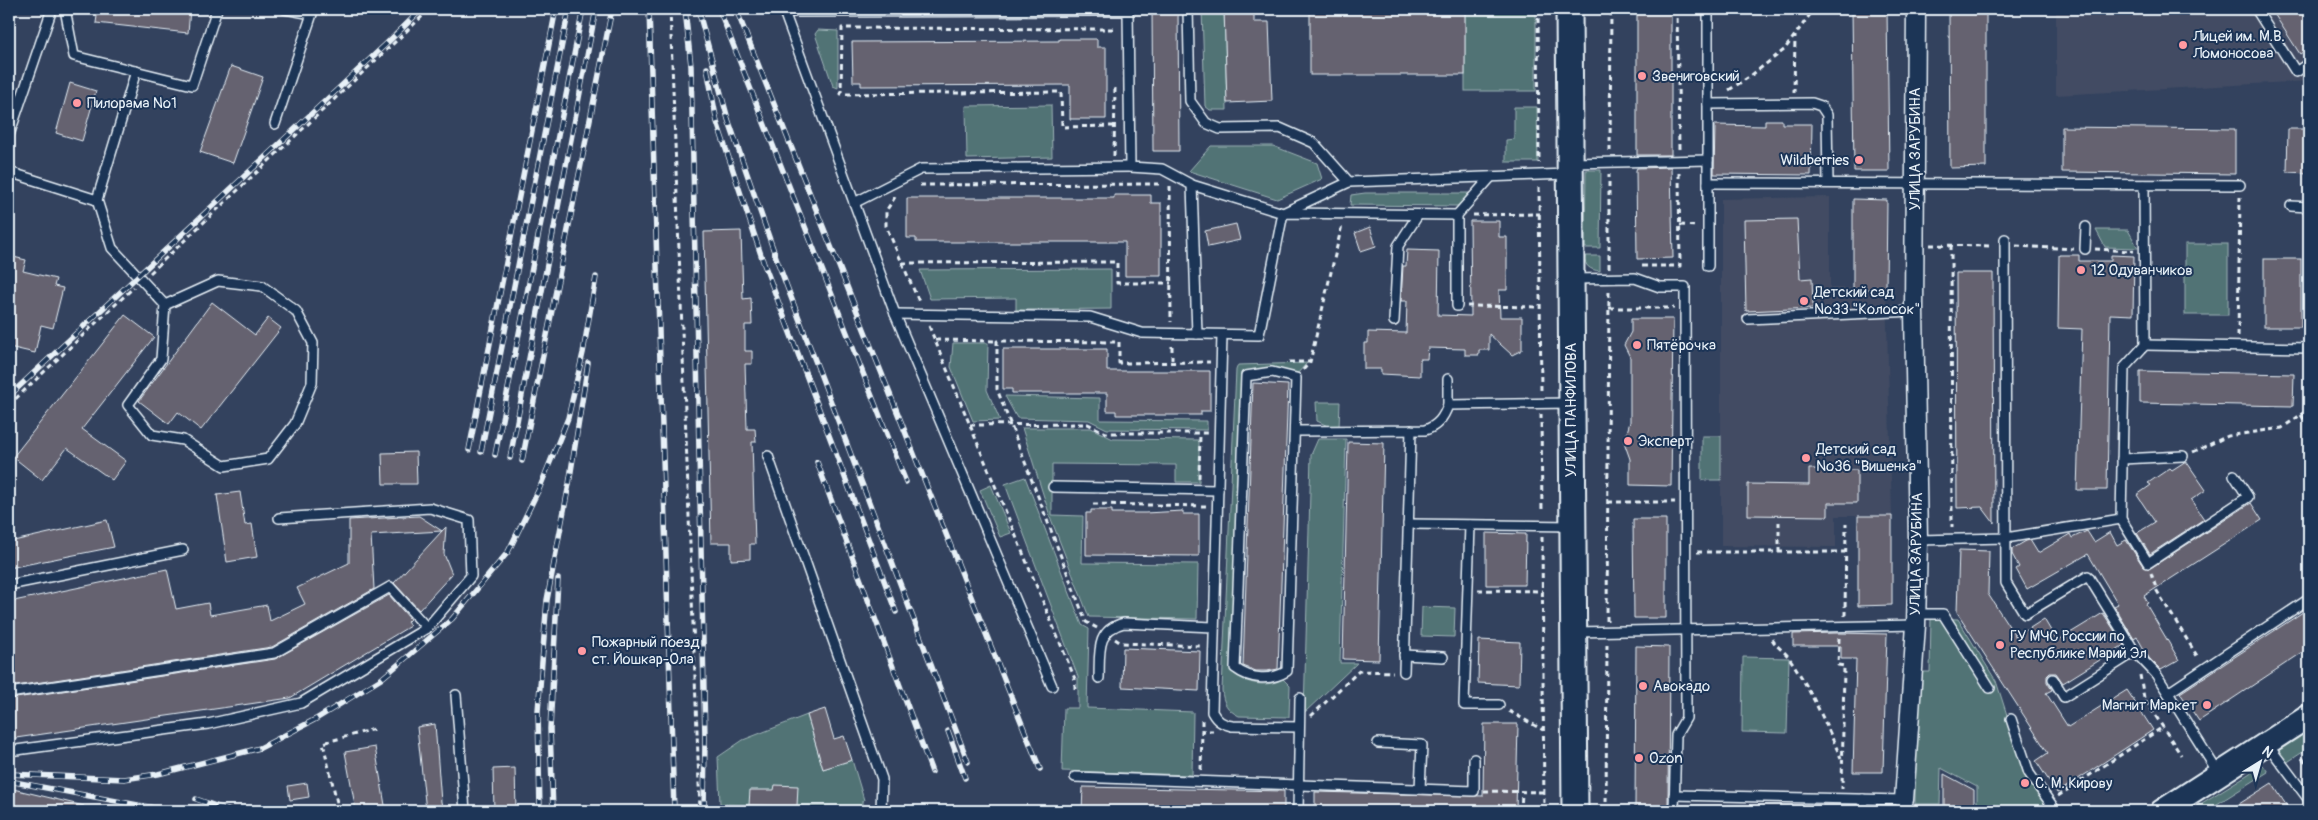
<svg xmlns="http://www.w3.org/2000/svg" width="2318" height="820" font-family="Pangolin,sans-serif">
	<rect width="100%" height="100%" fill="#33425e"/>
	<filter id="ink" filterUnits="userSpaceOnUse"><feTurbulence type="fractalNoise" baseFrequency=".02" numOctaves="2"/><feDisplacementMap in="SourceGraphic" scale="10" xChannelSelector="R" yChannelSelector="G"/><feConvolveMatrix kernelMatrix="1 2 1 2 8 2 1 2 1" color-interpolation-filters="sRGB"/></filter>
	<g filter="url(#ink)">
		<g fill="#424c63">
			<path d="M2056,9H2309V81L2056,95Z"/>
			<path d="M1830,197V288L1886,289L1892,516H1836V547L1721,546V199Z"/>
		</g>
		<g fill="#517374" stroke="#9cb2b6">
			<path d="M1202,9H1224L1227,110H1210L1205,106Z"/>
			<rect x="1465" y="9" width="71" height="82"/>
			<path d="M818,30L838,31V88L833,86L815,34Z"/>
			<path d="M1051,105L1052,157L967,159L966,106Z"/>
			<path d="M1514,107H1537L1538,162H1506V140L1514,139Z"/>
			<path d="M1211,146H1273L1317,163L1322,179L1277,199L1189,171Z"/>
			<path d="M1586,170H1601L1600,248H1585Z"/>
			<path d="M1365,193H1469L1459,206L1350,205L1351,195Z"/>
			<path d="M2096,230H2128L2138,248L2105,247Z"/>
			<rect x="2185" y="244" width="43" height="71"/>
			<path d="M1585,256H1600V271C1590,270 1584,266 1585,256Z"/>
			<path d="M1111,269V309L1016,310V298L930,299L920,270Z"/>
			<path d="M953,343H988L987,390L1000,420L973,421L951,367Z"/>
			<path d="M1307,363L1296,375C1282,365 1260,372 1244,371L1233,673C1246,684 1267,688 1283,679L1290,686L1289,717L1239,716C1227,710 1223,703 1222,690L1236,370L1238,365Z"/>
			<path d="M1005,396L1100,398V420L1207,421V430L1107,429L1089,420L1017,418Z"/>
			<path d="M1316,402H1340L1339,427H1330L1317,421Z"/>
			<path d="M1022,428H1091L1113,439L1199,440V482H1176V465L1052,464V515L1083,516L1082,563L1198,564L1197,619L1089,617L1051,519Z"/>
			<rect x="1702" y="436" width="19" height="44"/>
			<path d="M1318,439H1346L1340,663H1357L1304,713L1311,455Z"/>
			<path d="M1025,477L1082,625L1089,629L1087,708L1193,712L1192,775L1062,771L1064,708H1078V677L1005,484Z"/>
			<path d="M991,485L1011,533L1000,537L980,490Z"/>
			<path d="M1422,607L1455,608L1454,637L1421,636Z"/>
			<path d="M1931,618L1958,619L1996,681L2026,774L2049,809L2045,811H1977V787L1941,768L1940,804H1915L1916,672H1930Z"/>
			<path d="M1743,657L1789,658L1787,733L1742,732Z"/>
			<path d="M807,715L823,769L852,760L864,800L862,801V808L720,804L718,757L743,740Z"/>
			<path d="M2309,729V748L2286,763L2276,750Z"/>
			<path d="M2263,765L2268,772L2206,811H2189Z"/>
		</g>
		<g fill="#656270" stroke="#e8f1f8">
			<path d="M98,9H190L188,33L96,23Z"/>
			<path d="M1152,9H1178L1179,151H1153Z"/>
			<path d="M1224,9H1254V22H1269L1272,101L1227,103Z"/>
			<rect x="1310" y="9" width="155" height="66"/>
			<rect x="1637" y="9" width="34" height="146"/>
			<path d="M1852,9H1887L1889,171H1854Z"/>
			<path d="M1949,9H1986V167L1950,168Z"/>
			<path d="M2271,9H2309V48L2300,54Z"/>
			<path d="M1059,39H1097V47H1106V119H1070V85L861,86V82H853L852,42L1059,41Z"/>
			<path d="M231,66L263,77L233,163L200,152Z"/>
			<path d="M70,83L96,91L82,141L56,133Z"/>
			<path d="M1765,120H1782V124H1812L1811,175L1714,174L1715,125L1765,126Z"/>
			<path d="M2062,127L2235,129V174L2062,172Z"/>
			<path d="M2288,129H2309V173L2287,172Z"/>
			<path d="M1671,167L1673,258L1637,259L1636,170L1637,168Z"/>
			<path d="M1114,195H1151V203H1161V276H1125V242H916V238H907V198H1114Z"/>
			<path d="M1853,199L1887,200L1886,289H1853Z"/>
			<path d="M1797,219L1800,279L1812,278L1813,308L1746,311L1744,220Z"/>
			<path d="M1470,221H1499V237H1507V290H1499L1500,317H1522V350L1512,355L1489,334V350H1479V355H1465V349L1428,348L1427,359H1420V376L1381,374V369H1364V343H1368V332L1406,333L1407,301H1401L1403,266H1406L1407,250L1439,251L1438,315L1471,316Z"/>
			<path d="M1236,224L1240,240L1208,247L1205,231Z"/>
			<path d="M1370,227L1376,246L1361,251L1355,233Z"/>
			<path d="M741,231L743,299L751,298L752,325H745V351H752V364H745L747,429H755L756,442H752L755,544H750V559L731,560V543H711L704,232Z"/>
			<path d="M2059,255H2079V261H2111V255L2134,256L2133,315L2110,314L2107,490H2077L2082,329L2058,328Z"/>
			<path d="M9,256L26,260L23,271L56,279L54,286L63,288L53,328L41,325L35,353L9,347Z"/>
			<rect x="2264" y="259" width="37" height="68"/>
			<path d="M1956,273H1993L1994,523L1982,507L1957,508Z"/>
			<path d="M212,302L255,335L268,318L281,328L201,430L178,412L169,424L139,401Z"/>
			<path d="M125,315L154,337L82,429L126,461L112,480L67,448L42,480L13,457Z"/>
			<path d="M1631,319H1673L1671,486L1630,485V459L1624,442L1630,422V357L1624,345L1631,332Z"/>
			<path d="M1003,349H1107V371H1210V411H1201V415H1116V411H1107V393H1012V389H1003Z"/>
			<path d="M2140,371L2294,374L2293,406L2140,403Z"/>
			<path d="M1253,383L1288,385L1278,669L1267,671H1256L1243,666Z"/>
			<path d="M1348,442L1384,443L1379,660L1343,659Z"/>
			<path d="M416,452L417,484H383L382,453Z"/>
			<path d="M2186,461L2206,490L2191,500L2204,519L2150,554L2137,533L2155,522L2137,495L2151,485L2148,483L2170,468L2172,470Z"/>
			<path d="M1809,469L1857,470V503H1828V516L1748,515V484L1809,485Z"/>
			<path d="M240,492L245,525L252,524L257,557L227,562L217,495Z"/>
			<path d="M2251,503L2262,520L2144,596L2148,603L2146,604L2179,660L2161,670L2149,658L2137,637L2134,639L2114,606L2118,604L2088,554L2027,589L2016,569L2019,567L2012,554V549L2026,541L2030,540L2038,553L2070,534L2072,538L2087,531L2094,542L2110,532L2117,545L2126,540L2143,566L2149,569Z"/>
			<path d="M1091,510H1112V513H1145L1183,511V514H1199V556L1086,555V513H1091Z"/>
			<path d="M419,516L442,531L446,527L444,554L452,574L419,610L394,583L442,531L371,535L374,589L272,647L9,687V602L167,569L176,609L208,603L210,615L267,605L270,621L305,604L297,588L349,563V520Z"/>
			<path d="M1858,516H1892V605L1858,606Z"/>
			<path d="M1633,519H1666V618H1634Z"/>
			<path d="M107,520L114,547L9,568V542Z"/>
			<path d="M1486,533L1526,534L1525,585H1486Z"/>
			<path d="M1959,550L1989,551L1988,594L2016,637L2044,619L2057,641L2103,613L2124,645L2063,683L2056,673H2050L2047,676V682L2052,690L2046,693L2068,727L2127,690L2153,730L2057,793L2036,761L2048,753L1957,612Z"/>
			<path d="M389,595L410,619L407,622L410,626L290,698L9,739V699L275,659Z"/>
			<path d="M2309,608V648L2199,721L2180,693Z"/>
			<path d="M1837,633L1887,634L1883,772H1853L1856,659H1841V646H1793V634Z"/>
			<path d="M1479,640L1520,642L1519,685L1478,683Z"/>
			<path d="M1636,646L1669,647L1668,811H1635Z"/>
			<path d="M1123,648L1200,651L1199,691L1122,687Z"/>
			<path d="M825,709L834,739L844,736L852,760L823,769L807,715Z"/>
			<path d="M435,724L441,802L444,811H426L417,727Z"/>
			<path d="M1484,724H1518L1516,811H1315V792L1483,796Z"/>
			<path d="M375,747L386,811H356L345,752Z"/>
			<path d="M515,768L516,811H494L493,769Z"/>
			<path d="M1944,774L1974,790V811H1944Z"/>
			<path d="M307,783L309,797L290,800L288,786Z"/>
			<path d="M2272,783L2290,811H2228Z"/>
			<path d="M775,785L798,786L797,806L749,805L750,790H774Z"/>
			<path d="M1083,787L1284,791V811H1082Z"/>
			<path d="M9,788L84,806L83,811H36L9,804Z"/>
		</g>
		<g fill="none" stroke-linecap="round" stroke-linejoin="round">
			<g stroke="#e8f1f8" stroke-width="12">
				<g id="service">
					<path d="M65,9L74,56L192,85L217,9"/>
					<path d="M783,9L895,314L1052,686"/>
					<path d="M1101,9V11H1128L1130,167L1162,169L1192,185L1197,334"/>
					<path d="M1188,9L1190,101L1206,123L1220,129L1280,128L1314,143L1349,182"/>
					<path d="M2256,9L2296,72L2309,63"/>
					<path d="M784,12L1101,11"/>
					<path d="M136,71L97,200L112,248L165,305L218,281L262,286L296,311L313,343L312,383L295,424L268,459L224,466L183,440L152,435L128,405L161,359L165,305"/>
					<path d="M1708,104L1812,103L1821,106L1827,115L1828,183"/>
					<path d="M275,124L312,14L285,9"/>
					<path d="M9,135L52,9"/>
					<path d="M1573,163L1708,160"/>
					<path d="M9,172L97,200"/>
					<path d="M1708,183L2240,185"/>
					<path d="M1192,185L1283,213L1349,182L1568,174"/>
					<path d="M2144,185L2145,345L2124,368L2121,519L2148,563L2248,497L2234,475"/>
					<path d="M854,203L921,169L1130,167"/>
					<path d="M2291,206L2309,207"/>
					<path d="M2005,239L2006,583L2025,614L2088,576L2135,652"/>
					<path d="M2085,249L2086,227"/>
					<path d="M1708,266V9"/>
					<path d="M1573,279L1635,278L1660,287H1685L1686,718L1676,735L1674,811"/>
					<path d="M1457,306V215"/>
					<path d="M895,314L1090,317L1142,333L1259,335L1283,213L1457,215L1491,177"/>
					<path d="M1748,319L1914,311"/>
					<path d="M1394,321L1398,246L1418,215"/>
					<path d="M1222,335L1212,712C1217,721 1222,724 1232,726L1299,727"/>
					<path d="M2145,345L2309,348"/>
					<path d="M1272,372L1296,378L1287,671C1271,681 1251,680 1235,668L1246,376Z"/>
					<path d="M1448,405V379"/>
					<path d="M1295,431L1425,430C1438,426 1444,417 1448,405L1571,403"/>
					<path d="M768,456L882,779L881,811"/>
					<path d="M2122,459L2183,456"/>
					<path d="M1053,487L1218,490"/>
					<path d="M1408,524L1572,526"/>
					<path d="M1470,525L1464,705H1499"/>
					<path d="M1918,540L2006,538L2121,519"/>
					<path d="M9,585L183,550"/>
					<path d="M1916,614H1943L1990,688"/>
					<path d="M1576,632L1916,625"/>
					<path d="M1404,655L1443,657"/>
					<path d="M1404,672L1411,430"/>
					<path d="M1099,678C1100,654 1095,630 1124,623L1213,627"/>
					<path d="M2053,679L2064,697L2135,652L2156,674L2219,774"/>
					<path d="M9,693L274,653L390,587L427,628"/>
					<path d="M2168,693L2309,599"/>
					<path d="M456,695L465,811"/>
					<path d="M2011,719L2029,773L2056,811"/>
					<path d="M1378,743L1422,745L1420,789"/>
					<path d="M2267,744L2309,800"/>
					<path d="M9,751L208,724L301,703L427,628L471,576L469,520L430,508L279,518"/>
					<path d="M1075,777L1474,791V759"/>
					<path d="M1674,795L1904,800"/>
					<path d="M1298,811L1300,698"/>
					<path d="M1862,811L1863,799"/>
				</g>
			</g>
			<g stroke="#e8f1f8" stroke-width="21">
				<path id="minor" d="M1904,800L1916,625L1918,540L1914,311L1916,9"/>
			</g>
			<g stroke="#e8f1f8" stroke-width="26">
				<path id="tertiary" d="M2162,811L2309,716"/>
			</g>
			<g stroke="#e8f1f8" stroke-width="29">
				<path id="secondary" d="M1569,9L1575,811"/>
			</g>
			<g stroke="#e8f1f8" stroke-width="3" stroke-dasharray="5 4" stroke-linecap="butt">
				<path d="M670,9L700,811"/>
				<path d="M1538,9L1539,163"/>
				<path d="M1677,9L1679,149"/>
				<path d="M1729,90L1749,77L1784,50L1814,9"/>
				<path d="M1794,93L1795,36"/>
				<path d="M1114,126L1062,127L1061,92L841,94L842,28L1115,29V31"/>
				<path d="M1610,151L1611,9"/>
				<path d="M1114,156L1115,87"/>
				<path d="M920,185L1163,184"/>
				<path d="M1170,186L1171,322"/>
				<path d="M1539,187L1541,393"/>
				<path d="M895,197L886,211V226L920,304"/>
				<path d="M1473,215L1540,214"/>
				<path d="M1680,225L1696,226"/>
				<path d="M1930,245L1993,246"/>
				<path d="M1951,245L1952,527"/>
				<path d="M2016,246L2074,249"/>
				<path d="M2095,249L2134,251"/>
				<path d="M902,263L1117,262V283H1171"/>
				<path d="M1642,266H1680L1679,173"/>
				<path d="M1609,268V174"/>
				<path d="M150,273L430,9"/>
				<path d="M1467,306L1540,307"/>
				<path d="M1609,308H1674"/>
				<path d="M929,326L1075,679V690"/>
				<path d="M2238,336L2240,197"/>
				<path d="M935,340L997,341"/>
				<path d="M1172,346V362"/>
				<path d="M1289,362H1310"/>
				<path d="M1303,370L1310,362L1342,225"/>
				<path d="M9,405L134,287"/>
				<path d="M1541,414L1542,513"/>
				<path d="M2301,415L2309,427"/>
				<path d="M970,425L1088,424L1106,433H1207"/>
				<path d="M2193,452L2228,436L2282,428L2309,409"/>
				<path d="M1199,478L1200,434"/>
				<path d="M1608,502H1675"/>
				<path d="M1093,504L1206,506"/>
				<path d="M1542,537L1544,811"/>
				<path d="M1697,552H1845"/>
				<path d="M1779,553V522"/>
				<path d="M2151,573L2157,591L2199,659"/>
				<path d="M1478,590L1542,591"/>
				<path d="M1845,616L1846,524"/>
				<path d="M1607,621L1609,289"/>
				<path d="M1097,628L1086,622L997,389V341L1119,342V363L1210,362"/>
				<path d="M1839,638L1838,665L1844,666L1842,789"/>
				<path d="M1115,639L1121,643L1203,646"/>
				<path d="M1772,639C1777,648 1785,651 1790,659C1811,690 1826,724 1841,758"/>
				<path d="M2140,675L2144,698L2181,755"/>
				<path d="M1509,711L1543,730"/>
				<path d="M1311,716L1359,671L1393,672"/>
				<path d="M1202,720V731H1213"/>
				<path d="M2302,758L2309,767"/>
				<path d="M1201,770L1202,731"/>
				<path d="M1484,791L1544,792"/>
				<path d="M2058,796L2163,727"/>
				<path d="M339,811L323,743L374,729"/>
				<path d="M1521,811L1522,792"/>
				<path d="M1606,811L1607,642"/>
			</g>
			<use href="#service" stroke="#1d3557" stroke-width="9"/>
			<use href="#minor" stroke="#1d3557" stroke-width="18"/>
			<use href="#tertiary" stroke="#1d3557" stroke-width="22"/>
			<use href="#secondary" stroke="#1d3557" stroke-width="25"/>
			<g stroke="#e8f1f8" stroke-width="5.5">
				<g id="rail">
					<path d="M649,9L674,811"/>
					<path d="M685,9L691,66L705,739L704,811"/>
					<path d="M698,9L728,119L778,263L968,762"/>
					<path d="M719,9L906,482"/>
					<path d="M736,9L1040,769"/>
					<path d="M707,68L717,122L764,264L896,612"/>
					<path d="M9,396L385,45L422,9"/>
					<path d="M469,450L556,9"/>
					<path d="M481,452L569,9"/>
					<path d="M495,455L583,9"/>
					<path d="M510,458L596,9"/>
					<path d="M522,461L612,9"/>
					<path d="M817,462L932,772"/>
					<path d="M948,731L965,778"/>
					<path d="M9,774L124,779L158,774L260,748L316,719L381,679L452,619L508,552L540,487L568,418L583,353L596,277"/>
					<path d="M9,781L170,811"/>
					<path d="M196,799L230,811"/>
					<path d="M540,811L538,711L547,600L569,484L588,363"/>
					<path d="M553,811L550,729L558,579"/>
				</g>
			</g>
			<use href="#rail" stroke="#1d3557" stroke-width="4" stroke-dasharray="11" stroke-linecap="butt"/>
		</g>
	</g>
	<g fill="#ff9aa2" stroke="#1d3557" stroke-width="2">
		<circle cx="2183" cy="45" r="5"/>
		<circle cx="1642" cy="76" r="5"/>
		<circle cx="77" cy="103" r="5"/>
		<circle cx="1859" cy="160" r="5"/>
		<circle cx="2081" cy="270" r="5"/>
		<circle cx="1804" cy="301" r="5"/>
		<circle cx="1637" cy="345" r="5"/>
		<circle cx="1628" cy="441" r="5"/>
		<circle cx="1806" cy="458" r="5"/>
		<circle cx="2000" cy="645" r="5"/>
		<circle cx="582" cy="651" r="5"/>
		<circle cx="1643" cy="686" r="5"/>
		<circle cx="2207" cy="705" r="5"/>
		<circle cx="1639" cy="758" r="5"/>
		<circle cx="2025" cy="783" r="5"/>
	</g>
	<g text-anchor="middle" stroke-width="4" stroke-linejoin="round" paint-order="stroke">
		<g font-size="15" fill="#e8f1f8" stroke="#1d3557" text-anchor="start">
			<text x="2193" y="41">Лицей им. М.В.<tspan x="2193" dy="17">Ломоносова</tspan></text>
			<text x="1652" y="81">Звениговский</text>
			<text x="87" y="108">Пилорама №1</text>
			<text x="1849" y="165" text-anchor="end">Wildberries</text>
			<text x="2091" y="275">12 Одуванчиков</text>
			<text x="1814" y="297">Детский сад<tspan x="1814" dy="17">№33 "Колосок"</tspan></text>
			<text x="1647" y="350">Пятёрочка</text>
			<text x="1638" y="446">Эксперт</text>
			<text x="1816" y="454">Детский сад<tspan x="1816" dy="17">№36 "Вишенка"</tspan></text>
			<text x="2010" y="641">ГУ МЧС России по<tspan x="2010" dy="17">Республике Марий Эл</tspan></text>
			<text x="592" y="647">Пожарный поезд<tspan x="592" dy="17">ст. Йошкар-Ола</tspan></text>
			<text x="1653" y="691">Авокадо</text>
			<text x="2197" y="710" text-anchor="end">Магнит Маркет</text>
			<text x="1649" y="763">Ozon</text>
			<text x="2035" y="788">С. М. Кирову</text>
		</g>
		<g font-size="15" fill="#e8f1f8" stroke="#1d3557">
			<text transform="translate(1915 149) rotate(-90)" y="5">УЛИЦА ЗАРУБИНА</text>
			<text transform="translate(1571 410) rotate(-90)" y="5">УЛИЦА ПАНФИЛОВА</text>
			<text transform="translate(1916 554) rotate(-89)" y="5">УЛИЦА ЗАРУБИНА</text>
		</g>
	</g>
	<rect width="2318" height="820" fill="none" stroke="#1d3557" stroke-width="30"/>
	<rect x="15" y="15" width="2288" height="790" fill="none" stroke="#e8f1f8" stroke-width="2" filter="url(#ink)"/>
	<g transform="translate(2260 762) rotate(37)" stroke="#1d3557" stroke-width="4" paint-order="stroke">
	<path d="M0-4L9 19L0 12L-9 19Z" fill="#e8f1f8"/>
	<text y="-8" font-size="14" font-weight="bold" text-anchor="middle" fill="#e8f1f8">N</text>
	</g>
</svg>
